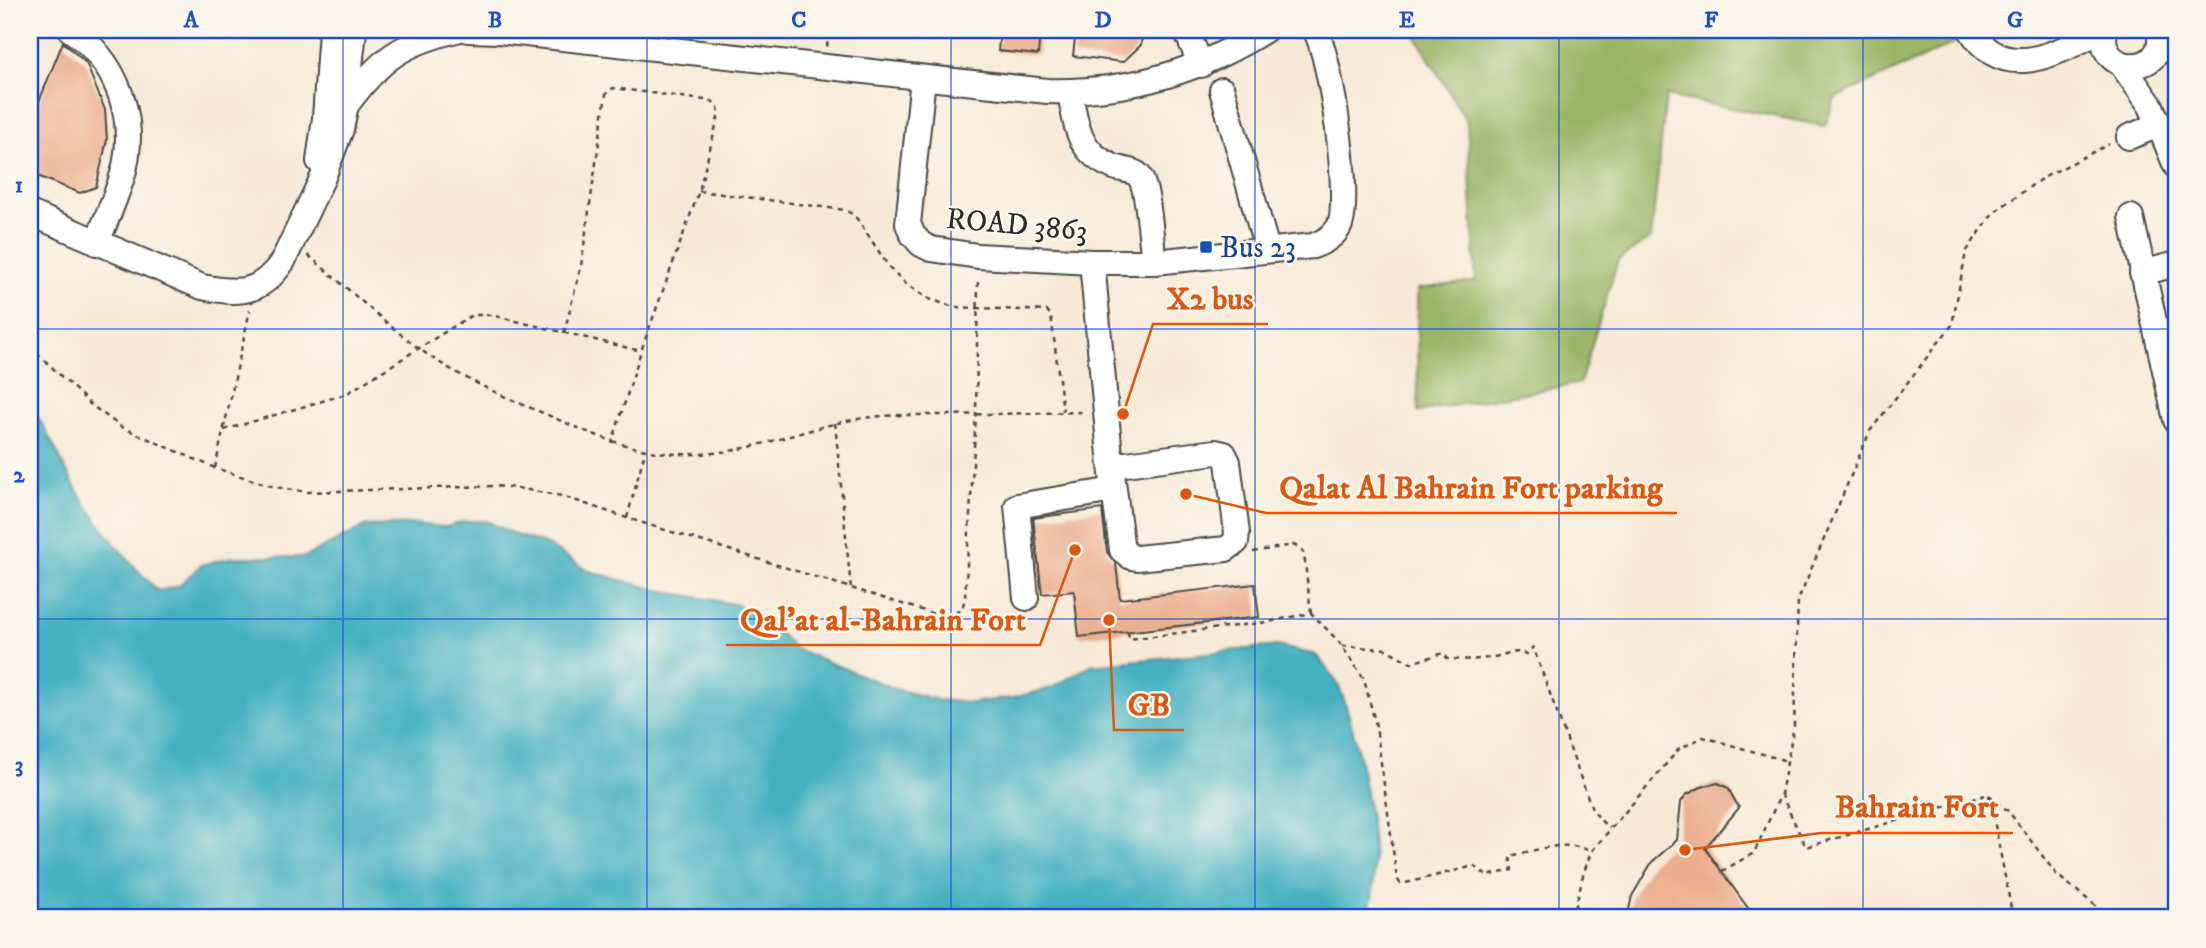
<svg xmlns="http://www.w3.org/2000/svg" width="2206" height="948" font-family="'IM FELL DW Pica',serif">
	<rect width="100%" height="100%" fill="#fbf7ec"/>
	<filter id="ink" filterUnits="userSpaceOnUse"><feTurbulence type="fractalNoise" baseFrequency=".0143" numOctaves="2"/><feDisplacementMap in="SourceGraphic" scale="14" xChannelSelector="R" yChannelSelector="G"/><feConvolveMatrix kernelMatrix="1 2 1 2 8 2 1 2 1" color-interpolation-filters="sRGB"/></filter>
	<filter id="wash" filterUnits="userSpaceOnUse"><feTurbulence type="fractalNoise" baseFrequency=".00686" numOctaves="4" result="noise"/><feDisplacementMap in="SourceGraphic" scale="28" xChannelSelector="R" yChannelSelector="G"/><feGaussianBlur stdDeviation="1.57" result="paint"/><feColorMatrix in="noise" values="0 0 0 0 0 0 0 0 0 0 0 0 0 0 0 0 0 1.4 0 .05"/><feComposite in="paint" operator="in"/></filter>
	<g filter="url(#wash)">
		<rect width="100%" height="100%" fill="#f7e9d6"/>
		<path fill="#9ab566" stroke="#627048" stroke-width="2" d="M1412,30H1983L1835,98L1825,126L1666,96L1651,238L1618,260L1580,383L1418,412L1417,289L1476,281L1467,122Z"/>
		<path fill="#44b1c1" stroke="#386e76" stroke-width="2" d="M30,405C49,431 60,462 77,490C100,527 127,561 158,591L179,586L201,565L233,557H305L366,526L414,524L445,527L465,521H486L516,535L545,544L589,571L657,590L734,604L766,620L795,649L896,689L937,700L971,703L1012,698L1052,688L1091,665L1277,646L1316,655C1323,664 1333,675 1338,685C1356,722 1391,888 1364,918H30Z"/>
		<g id="blocks">
			<g fill="#ebae8d">
				<path d="M1000,30H1040L1038,55L998,51Z"/>
				<path d="M1076,30H1143L1141,45L1123,62L1073,56Z"/>
				<path d="M63,42L86,63L105,110L107,140L96,187L80,193L30,173V124Z"/>
				<path d="M1102,509L1107,552L1116,564L1120,599L1255,584L1259,617L1079,637L1074,591L1042,594L1033,518Z"/>
				<path d="M1718,783L1728,788L1739,808L1705,848L1755,918H1627L1632,896L1652,862L1677,840L1681,802L1686,795L1701,787Z"/>
			</g>
		</g>
	</g>
	<g filter="url(#ink)">
		<use href="#blocks" fill-opacity="0" stroke="#4a4845" stroke-width="2"/>
		<g fill="none" stroke-linecap="round" stroke-linejoin="round">
			<g stroke="#4a4845" stroke-width="28">
				<g id="minor">
					<path d="M71,30C115,60 136,113 125,166C119,192 106,218 97,243"/>
					<path d="M468,30L498,31L1047,91C1126,93 1199,72 1265,30"/>
					<path d="M1186,30L1201,65"/>
					<path d="M1971,30C2004,85 2060,52 2101,30"/>
					<path d="M2105,30C2095,77 2170,77 2159,30"/>
					<path d="M2122,65L2151,106L2176,166"/>
					<path d="M923,78L908,224L913,235L921,244L931,249L978,256L1092,262H1154L1313,246C1324,242 1333,237 1339,227C1352,201 1331,56 1315,30"/>
					<path d="M1222,90L1267,249"/>
					<path d="M1070,92C1076,126 1078,153 1114,167C1122,170 1134,170 1139,176C1149,188 1151,244 1154,262"/>
					<path d="M347,104C381,58 401,44 456,30"/>
					<path d="M2129,137L2161,124"/>
					<path d="M319,161L325,118L331,30"/>
					<path d="M30,213L202,287C239,294 260,295 283,261L323,177L341,129L346,104L354,30"/>
					<path d="M2131,217L2176,420"/>
					<path d="M1092,262L1111,466L1122,550L1131,557L1137,558L1226,549L1236,542L1237,533L1228,462L1224,454L1215,452L1111,466"/>
					<path d="M2142,273L2176,264"/>
					<path d="M1026,598L1017,506L1114,490"/>
				</g>
			</g>
			<g stroke="#4a4845" stroke-width="2.5" stroke-dasharray="5 5" stroke-linecap="butt">
				<path d="M827,47L829,30"/>
				<path d="M699,191L845,210L854,215L860,223L889,267L907,285L929,299L954,307L1047,311L1051,315L1063,411"/>
				<path d="M308,255C344,285 379,318 417,347C454,375 500,395 543,413C587,432 630,452 679,454C749,457 798,428 864,418C890,414 917,415 943,415C991,414 1038,413 1086,412"/>
				<path d="M564,333L581,266L606,94L613,88L712,101L718,107L719,114L699,191L641,351L612,443"/>
				<path d="M30,346L90,404L121,427L215,468L275,487L308,492L494,486L517,488L562,496L627,518L947,618L962,609L965,598L976,414L978,277"/>
				<path d="M835,423L851,589"/>
				<path d="M224,430L346,394L472,315H491L641,351"/>
				<path d="M215,468L250,310"/>
				<path d="M627,518L645,451"/>
				<path d="M1253,552L1293,545L1300,548L1304,554L1311,613"/>
				<path d="M1128,632L1129,639L1268,622L1311,613L1339,642L1364,679L1376,726L1397,879L1400,883H1406L1474,866L1487,876L1512,870L1510,856C1535,851 1567,838 1591,852"/>
				<path d="M1342,646L1386,649L1411,663L1443,653L1448,659C1464,660 1479,660 1494,657C1507,654 1514,650 1527,654L1533,647L1591,806L1600,820L1610,828"/>
				<path d="M1781,794L1806,847L1989,794L2013,918"/>
				<path d="M1989,795L2009,812L2057,875L2111,918"/>
				<path d="M1722,871L1754,853L1781,794L1794,726L1798,600L1870,431L1952,325L1966,252L1993,213L2041,179L2109,144"/>
				<path d="M1573,918L1583,875L1591,852L1679,749L1703,737L1787,761"/>
			</g>
			<use href="#minor" stroke="#fff" stroke-width="24"/>
		</g>
	</g>
	<path fill="none" stroke="#1d4ed8" stroke-width="2" stroke-opacity="0.55" d="M343,30V918M647,30V918M951,30V918M1255,30V918M1559,30V918M1863,30V918M30,329H2176M30,619H2176"/>
	<rect fill="#1a4fb4" stroke="#fbf7ec" stroke-width="2.5" x="1199" y="240" width="14" height="14" rx="3.5"/>
	<g text-anchor="middle" stroke-width="5" stroke-linejoin="round" paint-order="stroke">
		<g font-size="30" fill="#2b2b2b" stroke="#fbf7ec">
			<text transform="translate(1017 224) rotate(5)" y="10">ROAD 3863</text>
		</g>
		<g font-size="30" fill="#164399" stroke="#fbf7ec" text-anchor="start">
			<text x="1220" y="257">Bus 23</text>
		</g>
	</g>
	<path fill="none" stroke="#df570e" stroke-width="2.5" d="M1123 414L1153 324H1268M1186 494L1266 513H1677M1075 550L1040 645H726M1109 620L1114 730H1184M1685 850L1821 833H2013"/>
	<g fill="#df570e" stroke="#fbf7ec" stroke-width="2.5">
		<circle cx="1123" cy="414" r="7"/>
		<circle cx="1186" cy="494" r="7"/>
		<circle cx="1075" cy="550" r="7"/>
		<circle cx="1109" cy="620" r="7"/>
		<circle cx="1685" cy="850" r="7"/>
	</g>
	<g font-size="32" text-anchor="middle" font-weight="bold" fill="#df570e" stroke="#fbf7ec" stroke-width="5" stroke-linejoin="round" paint-order="stroke">
		<text x="1210" y="309">X2 bus</text>
		<text x="1471" y="498">Qalat Al Bahrain Fort parking</text>
		<text x="883" y="630">Qal'at al-Bahrain Fort</text>
		<text x="1149" y="715">GB</text>
		<text x="1917" y="817">Bahrain Fort</text>
	</g>
	<rect width="2206" height="948" fill="none" stroke="#fbf7ec" stroke-width="77"/>
	<rect x="38" y="38" width="2130" height="871" fill="none" stroke="#1d4ed8" stroke-width="2.5"/>
	<g font-size="23" text-anchor="middle" font-weight="bold" fill="#1d4ed8">
		<text x="191" y="27">A</text>
		<text x="495" y="27">B</text>
		<text x="799" y="27">C</text>
		<text x="1103" y="27">D</text>
		<text x="1407" y="27">E</text>
		<text x="1711" y="27">F</text>
		<text x="2015" y="27">G</text>
		<text x="19" y="192">1</text>
		<text x="19" y="482">2</text>
		<text x="19" y="772">3</text>
	</g>
</svg>
